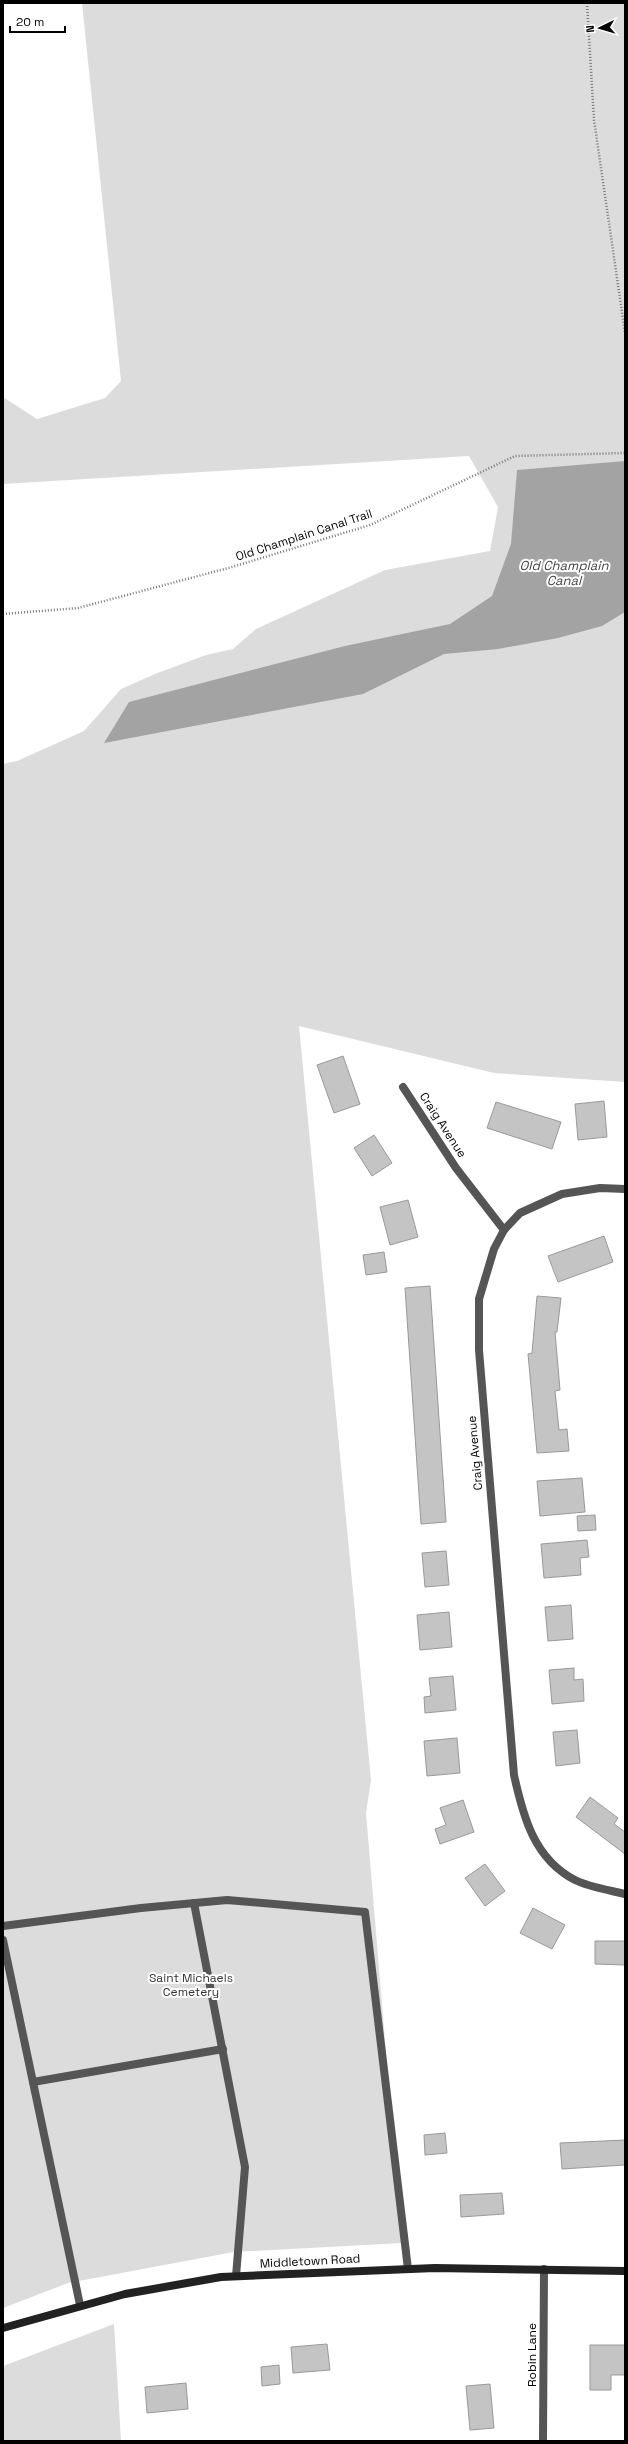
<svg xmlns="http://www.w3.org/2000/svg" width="628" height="2444" font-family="'Space Grotesk',sans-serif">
	<rect width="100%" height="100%" fill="#fff"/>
	<g fill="#dcdcdc">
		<path d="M82,3H625V1082L494,1073L299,1026L371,1780L366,1813L402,2243L234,2252L68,2283L3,2308V764L17,761L84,731L121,689L155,674L206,655L233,649L256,629L385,570L490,551L498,507L469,456L3,484V397L37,419L105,398L121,381Z"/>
		<path d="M114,2324L121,2441H3V2366Z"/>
	</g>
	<path fill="#a3a3a3" d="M625,461V612L602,626L558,638L498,649L444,654L363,694L104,743L129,702L345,646L450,624L492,596L511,544L517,470Z"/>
	<g fill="#c4c4c4" stroke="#999">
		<path d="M343,1056L360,1104L334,1113L317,1065Z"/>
		<path d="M604,1101L607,1137L578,1140L575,1104Z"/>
		<path d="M496,1102L561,1122L552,1149L487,1128Z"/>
		<path d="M374,1135L392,1163L372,1176L354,1148Z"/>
		<path d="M408,1200L418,1237L390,1245L380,1207Z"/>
		<path d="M604,1236L613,1262L558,1282L548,1256Z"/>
		<path d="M384,1252L387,1272L366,1275L363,1255Z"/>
		<path d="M430,1286L446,1522L421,1524L405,1288Z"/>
		<path d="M537,1296L561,1298L557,1332H555L560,1390L555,1391L559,1430L567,1429L569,1451L537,1453L528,1354L532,1353Z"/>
		<path d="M582,1478L585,1512L540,1516L537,1481Z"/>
		<path d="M595,1515L596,1530L578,1531L577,1516Z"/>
		<path d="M587,1540L589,1557L580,1558L581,1575L544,1578L541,1544Z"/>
		<path d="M446,1551L449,1585L425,1587L422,1553Z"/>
		<path d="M571,1605L573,1639L548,1641L545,1607Z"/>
		<path d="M449,1612L452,1647L420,1650L417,1615Z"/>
		<path d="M574,1668V1680L583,1679L584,1701L552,1704L549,1670Z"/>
		<path d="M453,1676L456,1710L425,1713L424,1697L431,1696L429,1678Z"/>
		<path d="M577,1730L580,1763L556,1766L553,1732Z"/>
		<path d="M457,1738L460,1773L427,1776L424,1741Z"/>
		<path d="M590,1797L618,1818L614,1824L625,1832V1854L576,1817Z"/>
		<path d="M463,1800L474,1832L440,1844L435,1829L446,1825L440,1808Z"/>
		<path d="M485,1864L505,1891L485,1906L465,1878Z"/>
		<path d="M533,1908L565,1925L552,1949L520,1933Z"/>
		<path d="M595,1941H625V1965L595,1964Z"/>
		<path d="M445,2133L447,2153L425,2155L424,2135Z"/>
		<path d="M625,2140V2165L562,2169L560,2143Z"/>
		<path d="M502,2193L504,2214L461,2217L460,2195Z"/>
		<path d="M327,2344L330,2370L293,2373L291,2347Z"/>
		<path d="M590,2345H625V2375H611V2390H590Z"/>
		<path d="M279,2365L280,2384L262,2386L261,2367Z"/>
		<path d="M186,2383L188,2409L147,2413L145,2387Z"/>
		<path d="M490,2384L494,2428L470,2430L466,2386Z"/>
	</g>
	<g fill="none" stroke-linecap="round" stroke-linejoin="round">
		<g stroke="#777" stroke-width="2.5" stroke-dasharray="1 2" stroke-linecap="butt">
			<path d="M587,3L594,120L625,333"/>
			<path d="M3,614L78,608L232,567L370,525L515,456L625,453"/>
		</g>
		<g stroke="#555" stroke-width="8">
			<path d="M194,1903L245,2167L236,2276"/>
			<path d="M3,1926L141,1908L227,1900L365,1912L408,2269"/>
			<path d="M3,1940L80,2305"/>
			<path d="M33,2082L223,2049"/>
		</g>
		<g stroke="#555" stroke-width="8">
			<path d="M403,1087L456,1168L504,1230L494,1249L479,1299V1350L514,1775C523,1816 534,1859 575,1880C589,1887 609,1890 625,1894"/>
			<path d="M504,1230L520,1213L562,1194L600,1188L625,1189"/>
			<path d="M543,2441L544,2269"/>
		</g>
		<path stroke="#222" stroke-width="8" d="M3,2328L125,2294L221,2277L435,2268L625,2271"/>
	</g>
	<g text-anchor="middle" stroke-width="4" stroke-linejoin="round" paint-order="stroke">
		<g font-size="12" fill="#000" stroke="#fff">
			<text transform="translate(304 535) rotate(-18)" y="4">Old Champlain Canal Trail</text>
			<text transform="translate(443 1125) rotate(57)" y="4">Craig Avenue</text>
			<text transform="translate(475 1453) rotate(-95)" y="4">Craig Avenue</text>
			<text transform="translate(310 2261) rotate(-3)" y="4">Middletown Road</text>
			<text transform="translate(532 2355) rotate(-90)" y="4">Robin Lane</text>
		</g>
		<g font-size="12" fill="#333" stroke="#fff">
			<text x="191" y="1982">Saint Michaels<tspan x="191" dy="14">Cemetery</tspan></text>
		</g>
		<g font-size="13" font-style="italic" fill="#444" stroke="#fff">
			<text x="564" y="570">Old Champlain<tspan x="564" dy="15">Canal</tspan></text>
		</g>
	</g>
	<rect width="628" height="2444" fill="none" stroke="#000000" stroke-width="8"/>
	<g transform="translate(600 28) rotate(265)" stroke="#ffffff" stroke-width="3" paint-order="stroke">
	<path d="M0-3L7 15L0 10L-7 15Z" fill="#000000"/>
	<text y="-6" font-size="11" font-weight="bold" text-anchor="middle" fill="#000000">N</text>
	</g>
	<path d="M10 26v6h55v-6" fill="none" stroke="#000000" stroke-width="2"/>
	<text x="16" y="26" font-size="12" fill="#000000" stroke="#ffffff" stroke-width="3" paint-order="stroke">20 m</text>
</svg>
